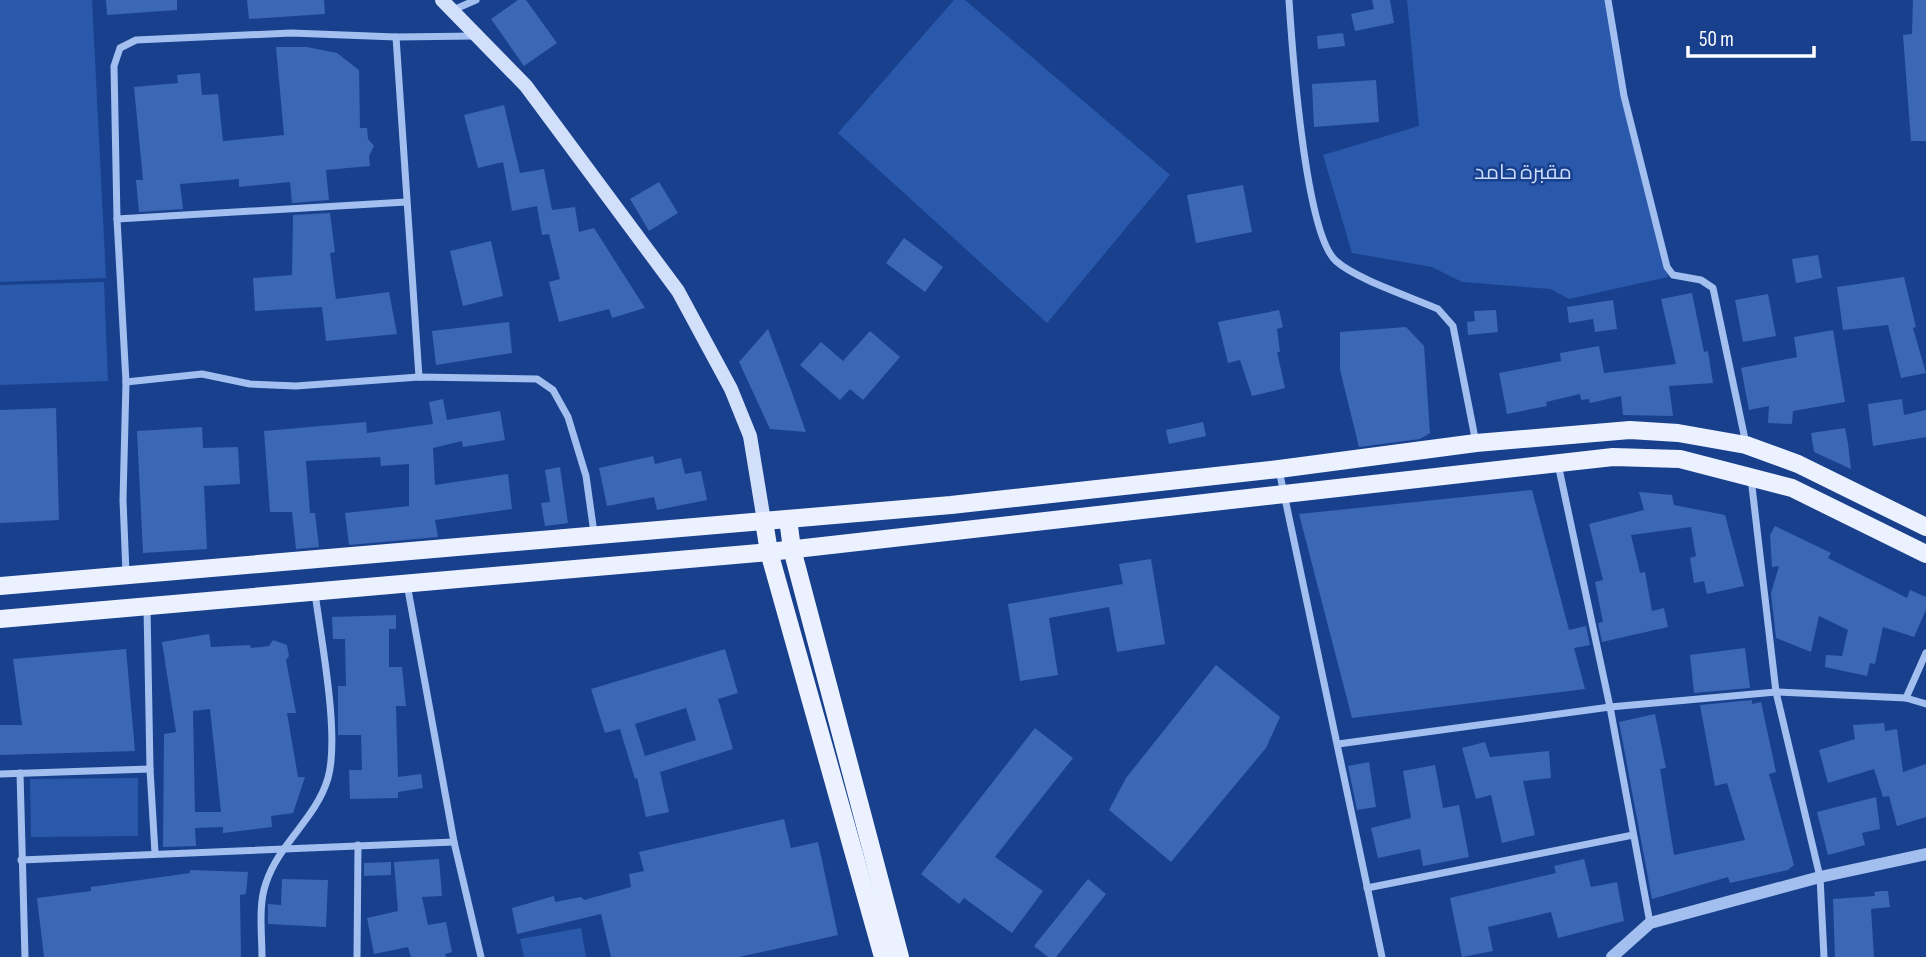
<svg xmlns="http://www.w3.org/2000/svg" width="1926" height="957" font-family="'Sofia Sans Condensed',Cairo,sans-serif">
	<rect width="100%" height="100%" fill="#18408d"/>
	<g fill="#2a59ac">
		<path d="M0,0H92L106,278L0,282Z"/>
		<path d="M954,0H965L1170,175L1047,323L838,133Z"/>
		<path d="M1407,0H1608L1620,87L1668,277L1569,299L1551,289L1462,282L1432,267L1352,253L1323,155L1419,126Z"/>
		<path d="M104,282L108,381L0,385V285Z"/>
		<path d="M138,778V836L31,837L30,779Z"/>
		<path d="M581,928L586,957H524L520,939Z"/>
	</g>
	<g fill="#3c67b4" fill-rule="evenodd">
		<path d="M106,0H177V10L107,15Z"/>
		<path d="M247,0H324L325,14L249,19Z"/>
		<path d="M518,0H526L557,43L524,66L491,19Z"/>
		<path d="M1372,0H1390L1394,23L1355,31L1351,14L1374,9Z"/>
		<path d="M1913,0H1926V141H1911L1903,35L1912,34Z"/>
		<path d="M1343,33L1345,46L1318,49L1317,36Z"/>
		<path d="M276,47H307L337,53L359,70L360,128H367L368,139L374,146L369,156L370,166L326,170L329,200L292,203L290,182L239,187V179L180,184L183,209L139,212L136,180H143L134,87L178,83L177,75L200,73L202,95L218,94L223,141L284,135Z"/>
		<path d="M1376,80L1379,122L1314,127L1312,84Z"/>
		<path d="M504,105L520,173L544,169L552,210L575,207L579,232L594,228L645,308L612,318L609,309L559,322L549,282L560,279L549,234L542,235L537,206L512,211L503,162L478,168L464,115Z"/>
		<path d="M659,182L678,213L649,231L630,199Z"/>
		<path d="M1243,185L1252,232L1196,243L1187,195Z"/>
		<path d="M330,213L335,252L330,253L336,299L389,292L397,334L326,341L322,307L255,311L253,278L292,275L293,215Z"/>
		<path d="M904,238L943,267L925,292L886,263Z"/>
		<path d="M491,241L503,296L463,306L450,251Z"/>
		<path d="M1818,255L1822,278L1796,283L1792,259Z"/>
		<path d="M1904,277L1916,327L1913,328L1926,373L1901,378L1888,325L1843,330L1837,287Z"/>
		<path d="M1692,293L1704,352L1708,351L1713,383L1669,386L1673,416L1623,415L1621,396L1590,403L1589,399L1581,400L1580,394L1546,402L1547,406L1507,414L1499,373L1561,361L1560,353L1599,346L1604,373L1676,364L1661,299Z"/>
		<path d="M1768,294L1776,336L1743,342L1735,300Z"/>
		<path d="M1613,300L1617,329L1595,332L1593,319L1569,323L1567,307Z"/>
		<path d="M1279,310L1283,327L1277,329L1280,352H1277L1285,388L1252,396L1240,360L1228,363L1218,322Z"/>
		<path d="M1496,310L1498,332L1468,335L1467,322L1475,321L1474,311Z"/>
		<path d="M509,322L512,353L436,365L432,331Z"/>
		<path d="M1406,327L1424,346L1430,433L1420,439L1359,447L1340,370V332Z"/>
		<path d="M768,329L791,390L806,432L770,429L739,362Z"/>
		<path d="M1833,330L1845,402L1793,411L1792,424L1768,423L1769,406L1749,410L1741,368L1797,357L1794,337Z"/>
		<path d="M870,331L900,357L863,400L850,389L840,400L800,365L821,342L843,361Z"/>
		<path d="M443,399L447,420L500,411L505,440L463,447L462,441L433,448L435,485L508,474L512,509L435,520L438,537L349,545L345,513L409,506V464L381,466L380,457L306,461L310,513H315L319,547L296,549L292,512H270L264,431L366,422L367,433L433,424L429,402Z"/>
		<path d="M1902,399L1904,415L1926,410V437L1873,446L1868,404Z"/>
		<path d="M56,408L59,520L0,523V410Z"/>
		<path d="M1203,422L1206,436L1169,444L1166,430Z"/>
		<path d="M202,427L203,448L238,447L240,484L204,486L207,549L143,553L137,431Z"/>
		<path d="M1845,428L1848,444L1851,469L1814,452L1811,433Z"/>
		<path d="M653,456L655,464L681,458L685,474L701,471L707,500L657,510L654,497L607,506L599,468Z"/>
		<path d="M560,467L568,523L545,526L541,503L550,502L545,470Z"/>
		<path d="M1532,490L1569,630L1586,626L1590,645L1574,648L1585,689L1352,718L1299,514Z"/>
		<path d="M1639,492L1672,495L1674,505L1725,515L1744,586L1707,594L1704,581L1694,583L1690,558L1696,556L1691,527L1631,535L1640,573L1645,572L1652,611L1664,608L1668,627L1602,642L1598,623L1603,622L1595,582L1603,580L1589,524L1644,510Z"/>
		<path d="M1775,526L1831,553L1828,558L1907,598L1910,590L1926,597V610L1914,637L1883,627L1875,664L1870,663L1867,676L1825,667L1826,655L1842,656L1848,630L1819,616L1811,652L1776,638L1771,593L1779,566L1772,567L1770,535Z"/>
		<path d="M1151,559L1165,644L1117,652L1109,607L1049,618L1058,675L1020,681L1008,604L1123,584L1119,564Z"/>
		<path d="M396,615V629H389V667H402L406,706H396L398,777L421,774L423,788L398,792V798L350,799L349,770H362L361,735H338V686H346L345,639H333L332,617Z"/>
		<path d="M209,634L211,647L250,645L251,648L269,646L273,640L287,645L289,656L286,660L296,713H287L298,777H305L293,813L271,816L272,827L223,833V827L195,828L196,846L163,847L164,734L176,732L162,642ZM210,709L221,812H195L193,711Z"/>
		<path d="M1745,648L1750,688L1694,693L1690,655Z"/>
		<path d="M126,649L135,751L0,755V725H22L13,659Z"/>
		<path d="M725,649L738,693L718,699L733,749L660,772L669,812L646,817L637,778L635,779L620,729L605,733L591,689ZM686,708L696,740L645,756L635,724Z"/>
		<path d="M1216,665L1280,717L1266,748L1171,862L1109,810L1126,778Z"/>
		<path d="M1752,700V704L1761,702L1776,772L1769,774L1794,865L1788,870L1730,883L1728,877L1652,899L1619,722L1655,714L1666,768L1660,769L1674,855L1745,840L1727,783L1715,786L1700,705Z"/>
		<path d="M1884,723L1885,731L1897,729L1903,772L1926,764V817L1897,826L1889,796L1883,797L1874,769L1828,783L1819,750L1855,739L1853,725Z"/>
		<path d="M1035,728L1073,758L995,857L1043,891L1012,933L964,898L959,904L921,874Z"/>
		<path d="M1485,742L1490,757L1549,751L1551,778L1523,781L1535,835L1502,843L1491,795L1476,799L1462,748Z"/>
		<path d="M1369,762L1376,807L1357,810L1348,766Z"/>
		<path d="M1435,765L1443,808L1459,805L1469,857L1423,866L1420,849L1378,858L1371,828L1411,818L1403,771Z"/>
		<path d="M1876,797L1880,829L1862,833L1865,845L1828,855L1817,812Z"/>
		<path d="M784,819L791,848L818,842L838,935L739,957H611L601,914L517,934L512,908L554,896L555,902L581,897L584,900L631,887L629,874L644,871L639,852Z"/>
		<path d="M439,859L442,896L422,897L428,925L446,922L452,952L445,954L446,957H411L408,947L374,954L367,918L398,911L394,862Z"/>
		<path d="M1584,859L1591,887L1617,882L1624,921L1558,938L1551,912L1488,927L1493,951L1462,957L1450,898L1556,873L1554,866Z"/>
		<path d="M391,862V875L364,876V863Z"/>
		<path d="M190,870L248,872L246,894L240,895L241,957H44L37,898L91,891V887L190,873Z"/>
		<path d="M282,879L328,880L326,927L268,924V904L281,905Z"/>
		<path d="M1088,879L1106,894L1056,957H1048L1034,946Z"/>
		<path d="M1882,891H1888L1890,907L1871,909L1874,957H1835L1833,899L1875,896L1874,892Z"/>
	</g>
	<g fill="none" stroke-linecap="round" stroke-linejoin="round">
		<g stroke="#a3bfef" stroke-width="7">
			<path d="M1289,0C1292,47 1305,234 1336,261C1356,279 1411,297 1438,309L1453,326L1476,443"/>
			<path d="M1608,0L1624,96L1667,267L1673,275L1701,280L1713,288L1746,444"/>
			<path d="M453,10L476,0"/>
			<path d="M396,37L419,377"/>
			<path d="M117,219L406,202"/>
			<path d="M126,382L202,374L250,384L296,386L419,377L537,379L553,390L568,417L586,476L594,533"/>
			<path d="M1558,464L1610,707L1650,923"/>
			<path d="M1279,470L1382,957"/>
			<path d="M1751,478L1776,692L1820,877L1824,957"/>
			<path d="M126,573L123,500L126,382L117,219L114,66L120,48L136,40L291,33L396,37L476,36"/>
			<path d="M407,584L454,842L481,957"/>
			<path d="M147,607L150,769L155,853"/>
			<path d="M1906,698L1926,653"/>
			<path d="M1338,744L1610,707L1776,692L1906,698L1926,704"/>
			<path d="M20,773L25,957"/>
			<path d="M0,774L150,769"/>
			<path d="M21,860L454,842"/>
			<path d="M1367,888L1633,835"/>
			<path d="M262,957C262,934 258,905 266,883C279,843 316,819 328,778C340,736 321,639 315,593"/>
			<path d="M357,957L358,845"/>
		</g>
		<path stroke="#a3bfef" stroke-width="12" d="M1612,957L1650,923L1820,877L1926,854"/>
		<path stroke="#d1dffa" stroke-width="14" d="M442,0L526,86L678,291L731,389L750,436L764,521"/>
		<g stroke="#ebf1ff" stroke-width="18">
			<path d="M788,519L792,549L900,957"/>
			<path d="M764,521L769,552L883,957"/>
			<path d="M0,586L951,505L1279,469L1476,443L1630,430L1678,433L1746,445L1798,464L1926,527"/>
			<path d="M0,619L769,552L1613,457L1680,459L1792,488L1926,554"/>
		</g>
	</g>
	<g text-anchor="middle" stroke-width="5" stroke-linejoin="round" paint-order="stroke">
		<g font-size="21" fill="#cadbfb" stroke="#18408d">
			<text x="1523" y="179">مقبرة حامد</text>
		</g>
	</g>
	<path d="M1688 46v10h126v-10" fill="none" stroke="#ffffff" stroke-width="3.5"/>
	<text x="1699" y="46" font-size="21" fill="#ffffff" stroke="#18408d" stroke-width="5" paint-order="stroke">50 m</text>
</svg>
